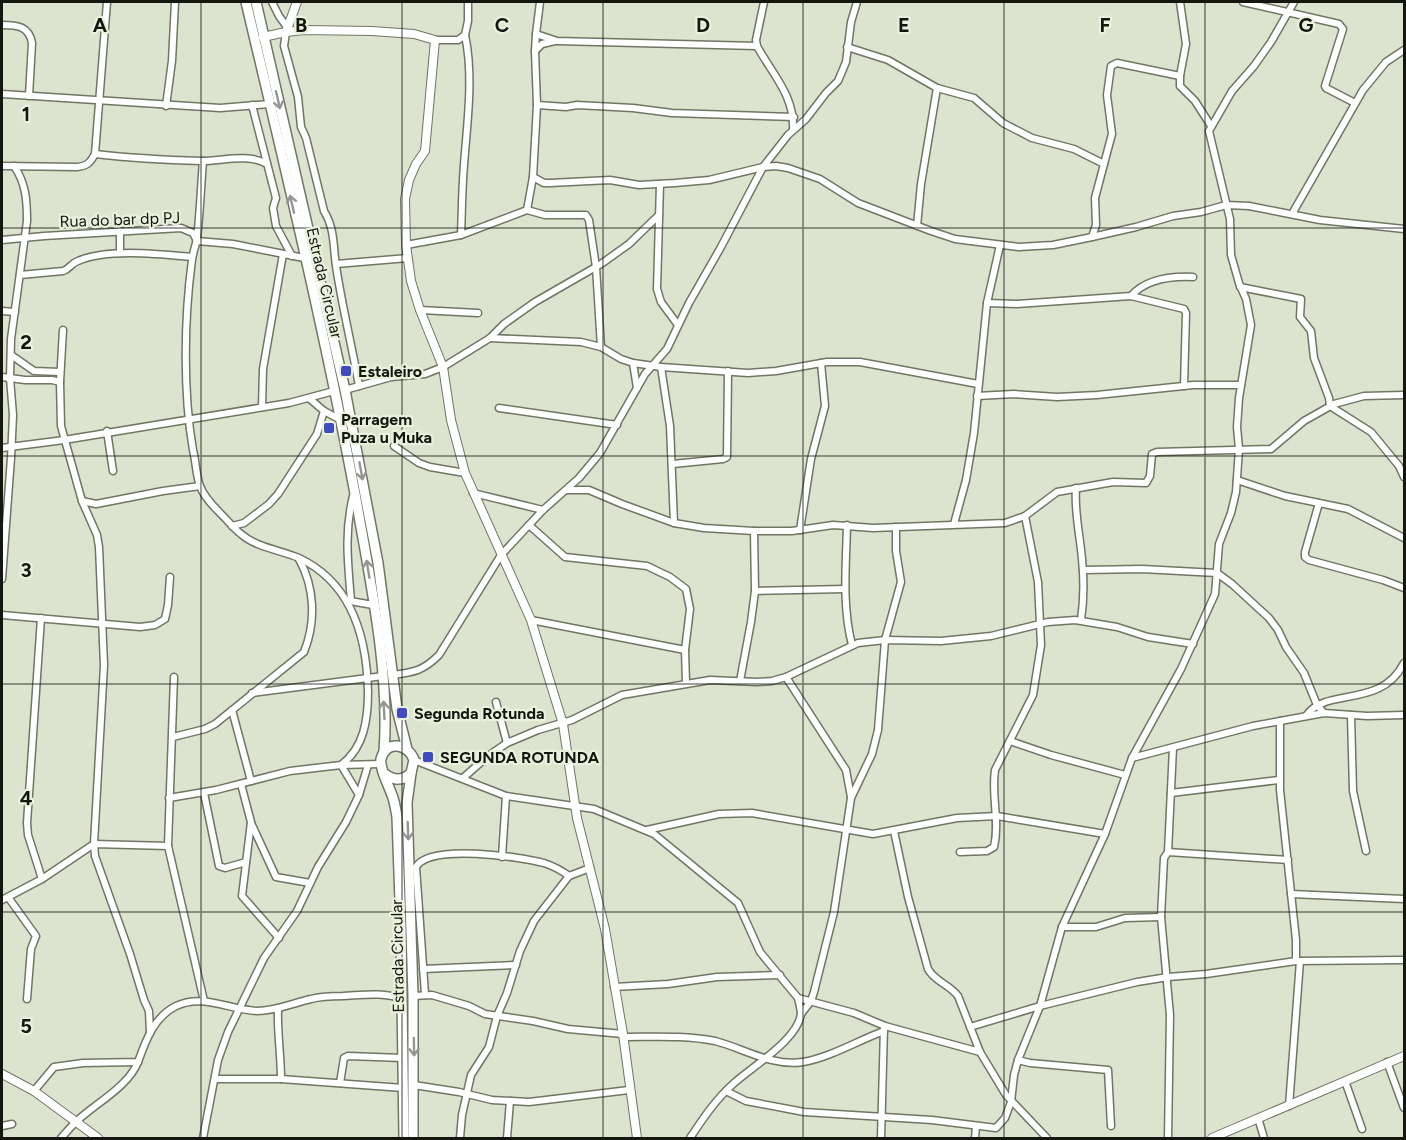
<svg xmlns="http://www.w3.org/2000/svg" width="1406" height="1140" font-family="Figtree,sans-serif">
	<rect width="100%" height="100%" fill="#dce4d0"/>
	<g fill="none" stroke-linecap="round" stroke-linejoin="round">
		<g stroke="#6f7664" stroke-width="9">
			<g id="minor">
				<path d="M272,2L279,16L287,27"/>
				<path d="M764,2L756,40L757,46C772,74 795,96 793,130"/>
				<path d="M1180,2L1186,44L1180,76V86L1195,101L1211,126"/>
				<path d="M1243,2L1339,24L1343,29L1325,86L1326,88L1355,103"/>
				<path d="M2,25C17,25 29,26 32,43L29,96"/>
				<path d="M286,32L284,46L298,97L301,127L306,138L324,211C335,229 333,246 336,266C342,306 352,346 359,386"/>
				<path d="M536,34L540,2"/>
				<path d="M435,40H458L465,35L468,21V2"/>
				<path d="M757,46L557,41L536,34L535,51L537,105L533,177L544,183H550L610,180L639,185L675,183L709,180L763,167L776,166L788,168L820,179L858,203L931,231L955,239L1019,247L1053,245L1092,237L1136,227L1173,216L1201,212L1226,205L1249,206L1320,220L1404,229"/>
				<path d="M847,47L888,60L937,88L921,184L917,226"/>
				<path d="M535,51L542,44L555,41"/>
				<path d="M937,88L974,98L1003,123L1032,138L1074,149L1104,164L1095,198L1096,225L1092,237"/>
				<path d="M2,94L220,108L270,104"/>
				<path d="M252,105L276,198L273,208L276,226L292,256"/>
				<path d="M537,105L566,107L577,105L633,108L672,113L794,117"/>
				<path d="M166,106L172,61L175,2"/>
				<path d="M95,154C130,158 167,160 202,161C222,161 249,153 267,164"/>
				<path d="M203,161C201,186 200,213 197,238C196,245 193,252 192,260C184,319 183,392 193,450C196,462 196,475 200,486C204,497 214,507 222,515C228,521 234,529 241,534C257,548 281,550 299,558C352,583 367,638 368,692C368,720 364,748 341,765L359,795"/>
				<path d="M1104,164L1112,134L1107,95L1111,66L1117,63L1180,76"/>
				<path d="M2,166L77,167C87,166 90,163 95,154L107,2"/>
				<path d="M660,184L657,289L661,302L678,325"/>
				<path d="M527,210L533,177"/>
				<path d="M1292,214L1363,90L1386,62L1404,50"/>
				<path d="M461,235C462,211 462,188 464,165C467,123 474,77 465,35"/>
				<path d="M2,240L44,236L181,228L193,233L197,241L233,244L304,258"/>
				<path d="M406,245L461,235L527,210L545,215H586L589,220L596,267L601,347"/>
				<path d="M120,253V231"/>
				<path d="M336,264L408,258"/>
				<path d="M20,275L63,271C70,269 71,263 78,261C107,248 160,254 192,257"/>
				<path d="M1240,287L1301,299L1300,317L1311,331L1314,358L1329,398L1330,406L1371,432L1399,466L1404,477"/>
				<path d="M1131,296C1146,279 1171,276 1193,277"/>
				<path d="M987,303L1017,304L1131,296L1184,309L1186,313L1184,386"/>
				<path d="M420,310L478,313"/>
				<path d="M2,311L15,312"/>
				<path d="M63,330L60,382L61,426L82,501L97,535L99,547L104,665L94,844L95,856L130,954L144,1000L149,1011L150,1033"/>
				<path d="M490,338L581,342L601,347L621,359L633,363L661,367L748,373L776,371L827,362H860L978,384"/>
				<path d="M11,355L34,371L60,372"/>
				<path d="M633,363L637,388"/>
				<path d="M661,367L670,426L674,523"/>
				<path d="M2,377L25,380H52L60,382"/>
				<path d="M345,390L391,377L425,374L443,367L490,338L504,324L535,302L601,264L629,244L659,215"/>
				<path d="M977,396L1014,394L1057,397L1097,395L1193,385H1241"/>
				<path d="M310,399L324,411L341,420"/>
				<path d="M262,407L263,369L283,254"/>
				<path d="M499,408L617,425"/>
				<path d="M107,431L113,471"/>
				<path d="M394,446L419,463L430,467L465,473"/>
				<path d="M2,448L64,440L289,403L334,391"/>
				<path d="M673,464L723,459L727,457L728,371"/>
				<path d="M1237,480L1285,496L1348,509L1404,538"/>
				<path d="M1076,488C1074,511 1080,535 1082,559C1084,579 1084,600 1081,620"/>
				<path d="M567,490H589L622,504L674,523L704,528L754,531H792L833,525L873,528L1005,523L1025,516L1057,492L1113,482L1146,483L1150,476L1152,454L1157,452L1271,449L1304,421L1334,404L1364,396L1404,395"/>
				<path d="M473,493L543,510"/>
				<path d="M82,501L96,504L163,491L200,486"/>
				<path d="M1319,503L1305,552V557L1309,560L1383,580L1404,588"/>
				<path d="M954,524L966,480L974,433L987,303L1000,245"/>
				<path d="M529,525L565,557L647,566L670,577L686,589L690,609L685,650L686,683"/>
				<path d="M847,525C846,566 842,606 852,645"/>
				<path d="M232,526L244,523L269,504L278,494L317,434L324,411"/>
				<path d="M800,530L811,459L825,406L821,363"/>
				<path d="M1083,570L1142,569L1217,573L1232,584L1269,618L1278,630L1286,647L1304,673L1317,705L1324,713"/>
				<path d="M2,579L11,458L13,415L10,378L11,339L27,221C27,201 26,183 14,166"/>
				<path d="M755,591L845,589"/>
				<path d="M350,601L373,605"/>
				<path d="M351,601C348,563 344,533 353,496"/>
				<path d="M2,615L140,627L155,625L165,619L168,605L170,577"/>
				<path d="M41,618L27,823L28,835L42,879"/>
				<path d="M531,620L685,650"/>
				<path d="M393,675C414,672 423,671 439,655L501,555L543,510L579,478L600,453L645,374L667,349L689,303L721,247L763,167L788,135L806,119L826,93L838,81L846,62L851,22L857,2"/>
				<path d="M174,677L168,846L204,1001"/>
				<path d="M786,677L846,770L851,797"/>
				<path d="M740,681L751,622L755,591L754,531"/>
				<path d="M252,693L383,676"/>
				<path d="M496,702L507,743"/>
				<path d="M232,710L251,781"/>
				<path d="M1351,715L1353,791L1366,851"/>
				<path d="M1306,716C1326,686 1380,710 1404,663"/>
				<path d="M1280,721V790L1296,940V961"/>
				<path d="M173,737L205,729L215,724L304,652C316,622 315,588 299,559"/>
				<path d="M1010,741L1051,755L1125,775"/>
				<path d="M1132,758L1253,726L1324,713L1367,716L1404,715"/>
				<path d="M414,760L506,796L594,809L654,834L738,903L760,952L798,998L854,1013L885,1026L980,1052"/>
				<path d="M463,778L488,756L507,743L538,730L572,720L622,695L710,680L757,682L772,681L786,677L858,643L885,640L941,641L991,636L1048,622L1075,620L1117,627L1148,637L1193,644"/>
				<path d="M241,784L251,822L242,896L279,938"/>
				<path d="M204,793L219,866L225,868L246,862"/>
				<path d="M1171,793L1279,780"/>
				<path d="M169,798L216,790L290,771L341,765L380,764"/>
				<path d="M251,823L276,877L310,883"/>
				<path d="M647,830L719,814L752,813L873,834L957,818L997,816L1105,834"/>
				<path d="M894,831L908,897L928,969C935,982 949,984 958,996L980,1052L1006,1095L1047,1138"/>
				<path d="M960,852L987,851L994,847C1000,821 991,795 995,770L1033,695L1041,645L1038,582L1025,516"/>
				<path d="M1168,852L1173,748"/>
				<path d="M502,857L506,796"/>
				<path d="M1291,894L1404,899"/>
				<path d="M8,897L36,936L31,949L27,999"/>
				<path d="M2,900L42,879L94,844L168,846"/>
				<path d="M1062,927H1096L1125,918L1161,917"/>
				<path d="M423,969L516,965"/>
				<path d="M614,987L668,984L717,977L780,975"/>
				<path d="M425,994L416,867C429,843 521,857 544,863C553,866 561,870 569,876"/>
				<path d="M413,996L432,995L469,1006L485,1014L533,1021L568,1029L623,1034"/>
				<path d="M278,1008C277,1032 281,1055 281,1079"/>
				<path d="M801,1014L811,1001L814,992L834,912L851,798L872,754L878,730L885,640L901,582L896,551V527"/>
				<path d="M970,1027L1040,1006L1137,982L1168,977L1206,974L1296,961L1404,960"/>
				<path d="M623,1037C653,1037 685,1035 715,1041C743,1048 772,1067 803,1062C829,1058 859,1040 884,1031"/>
				<path d="M1018,1060L1030,1063L1108,1070L1111,1126"/>
				<path d="M1387,1062L1404,1108"/>
				<path d="M215,1079H281L403,1088"/>
				<path d="M1345,1081L1362,1129"/>
				<path d="M340,1083L344,1058L348,1056L403,1058"/>
				<path d="M414,1085L459,1092L492,1100L529,1102L629,1090"/>
				<path d="M34,1091L54,1067L83,1063L138,1062C146,1040 154,1017 176,1006C203,993 229,1010 257,1011C276,1011 293,1003 311,999C322,996 332,996 343,996C364,995 382,992 403,999"/>
				<path d="M726,1091L746,1101L804,1112L932,1120L996,1128L1005,1118L1011,1102L1014,1075L1018,1060L1040,1006L1062,927L1105,834L1132,758L1181,669L1215,594L1219,544L1231,513L1236,492L1239,449L1237,427L1239,398L1251,325L1246,299L1239,283L1231,255L1230,219L1209,131L1232,91L1254,66L1271,42L1294,2"/>
				<path d="M1289,1106L1300,961"/>
				<path d="M1258,1118L1264,1138"/>
				<path d="M2,1126L12,1124"/>
				<path d="M61,1138C66,1133 71,1126 77,1121C96,1103 128,1087 138,1062"/>
				<path d="M203,1138L218,1060L228,1032L264,958L297,911L318,867L346,822L359,795L368,765"/>
				<path d="M460,1138L462,1115L471,1075L489,1047L497,1016L507,993L520,951L534,921L569,876L590,868"/>
				<path d="M507,1138L510,1101"/>
				<path d="M690,1138C702,1120 716,1099 733,1084C750,1068 801,1038 801,1012C800,1007 799,1002 798,998"/>
				<path d="M881,1138L884,1027"/>
				<path d="M975,1138L976,1126"/>
				<path d="M1168,1138L1170,1015L1161,917L1164,858L1168,852L1288,860"/>
			</g>
		</g>
		<g stroke="#6f7664" stroke-width="10">
			<g id="tertiary">
				<path d="M286,32L297,2"/>
				<path d="M263,37L286,32L304,30L372,31L414,34L435,40L425,151L416,164L409,180L405,199L406,245L411,281L420,310L443,367L451,420L465,473L531,620L563,724L577,818L605,929L623,1034L637,1138"/>
				<path d="M2,1074L34,1091L98,1138"/>
				<path d="M1212,1138L1404,1056"/>
			</g>
		</g>
		<g stroke="#6f7664" stroke-width="12">
			<g id="primary">
				<path d="M246,2C285,167 325,332 356,499C370,580 390,671 384,752"/>
				<path d="M256,2L345,390L378,563L397,709L407,749"/>
				<path d="M411,773L407,803L413,996V1138"/>
				<path d="M385,774C394,781 403,781 411,773L414,760C409,744 386,739 381,759C379,768 390,788 393,798C395,804 396,811 397,817L401,929L404,1138"/>
			</g>
		</g>
		<use href="#minor" stroke="#fff" stroke-width="6"/>
		<use href="#tertiary" stroke="#fff" stroke-width="8"/>
		<use href="#primary" stroke="#fff" stroke-width="9"/>
	</g>
	<defs><path id="oneway-shaft" d="M-6 0H5M1.5-3L5.5 0L1.5 3" fill="none" stroke-width="1.6" stroke-linecap="round" stroke-linejoin="round" transform="scale(1.5)"/></defs>
	<g stroke="#959693">
		<use href="#oneway-shaft" transform="translate(278 100) rotate(77)"/>
		<use href="#oneway-shaft" transform="translate(292 204) rotate(-103)"/>
		<use href="#oneway-shaft" transform="translate(361 471) rotate(80)"/>
		<use href="#oneway-shaft" transform="translate(368 569) rotate(-99)"/>
		<use href="#oneway-shaft" transform="translate(384 710) rotate(-93)"/>
		<use href="#oneway-shaft" transform="translate(408 831) rotate(88)"/>
		<use href="#oneway-shaft" transform="translate(414 1047) rotate(89)"/>
	</g>
	<path fill="none" stroke="#14160f" stroke-width="1.5" stroke-opacity="0.55" d="M201,2V1138M402,2V1138M603,2V1138M803,2V1138M1004,2V1138M1205,2V1138M2,228H1404M2,456H1404M2,684H1404M2,912H1404"/>
	<g fill="#404bbf" stroke="#e9f1dd" stroke-width="2">
		<rect x="340" y="365" width="12" height="12" rx="3"/>
		<rect x="323" y="422" width="12" height="12" rx="3"/>
		<rect x="396" y="707" width="12" height="12" rx="3"/>
		<rect x="422" y="751" width="12" height="12" rx="3"/>
	</g>
	<g text-anchor="middle" stroke-width="4.5" stroke-linejoin="round" paint-order="stroke">
		<g font-size="16" fill="#14160f" stroke="#e9f1dd">
			<text transform="translate(120 219) rotate(-2)" y="6">Rua do bar dp PJ</text>
			<text transform="translate(325 283) rotate(77)" y="6">Estrada Circular</text>
			<text transform="translate(397 956) rotate(-91)" y="6">Estrada Circular</text>
		</g>
		<g font-size="16" font-weight="bold" fill="#14160f" stroke="#e9f1dd" text-anchor="start">
			<text x="358" y="377">Estaleiro</text>
			<text x="341" y="425">Parragem<tspan x="341" dy="18">Puza u Muka</tspan></text>
			<text x="414" y="719">Segunda Rotunda</text>
			<text x="440" y="763">SEGUNDA ROTUNDA</text>
		</g>
	</g>
	<g font-size="20" text-anchor="middle" font-weight="bold" fill="#14160f" stroke="#e9f1dd" stroke-width="4.5" stroke-linejoin="round" paint-order="stroke">
		<text x="100" y="32">A</text>
		<text x="301" y="32">B</text>
		<text x="502" y="32">C</text>
		<text x="703" y="32">D</text>
		<text x="904" y="32">E</text>
		<text x="1105" y="32">F</text>
		<text x="1306" y="32">G</text>
		<text x="26" y="121">1</text>
		<text x="26" y="349">2</text>
		<text x="26" y="577">3</text>
		<text x="26" y="805">4</text>
		<text x="26" y="1033">5</text>
	</g>
	<rect width="1406" height="1140" fill="none" stroke="#14160f" stroke-width="6"/>
</svg>
